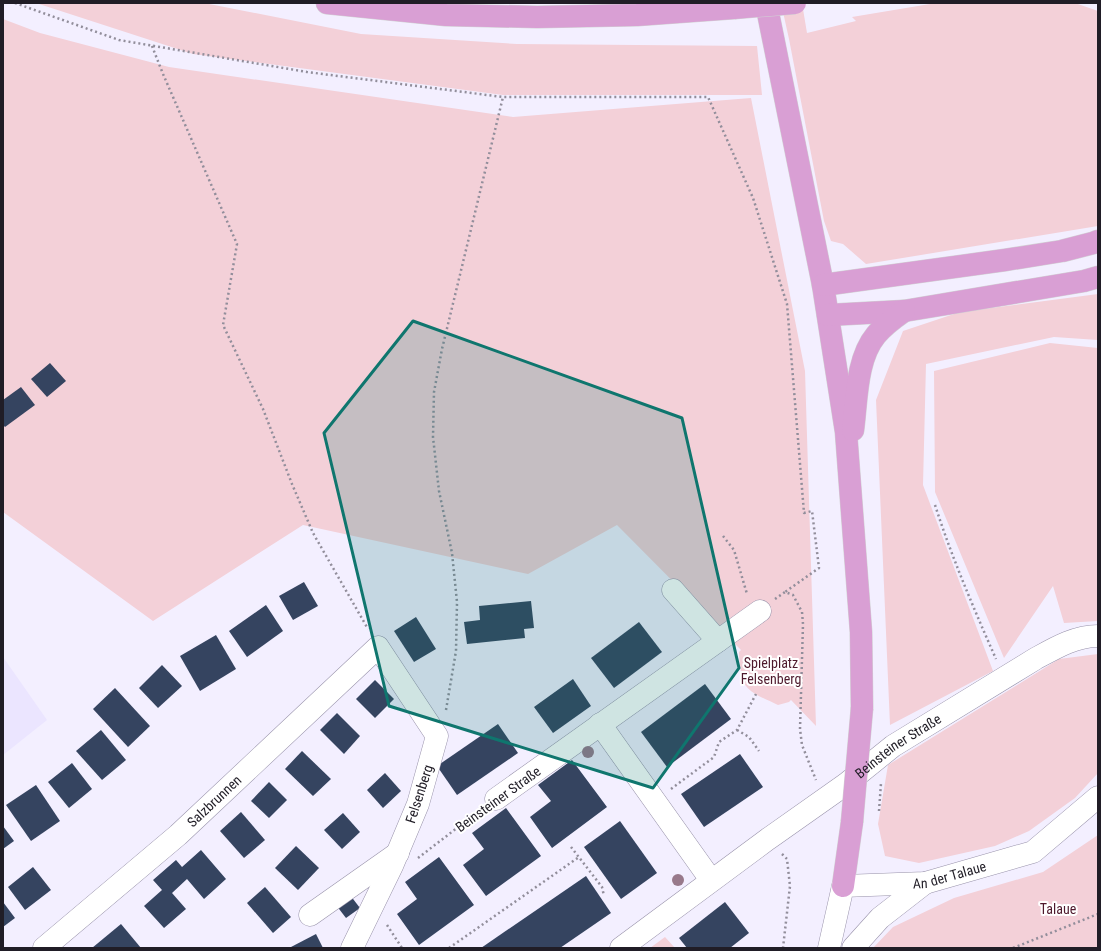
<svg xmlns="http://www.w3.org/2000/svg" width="1101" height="951" font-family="'Roboto Condensed',sans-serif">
	<rect width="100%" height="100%" fill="#f3efff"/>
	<path fill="#ebe5ff" d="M3,657L47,720L3,755Z"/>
	<g fill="#f3d0d8">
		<path d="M36,3H204L361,34L517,44L757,46L762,95H503L193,54Z"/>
		<path d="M781,3H802L807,33L856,21L852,17L936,3H1075L1098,11V226L866,264L843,244L831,241L824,221L789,39Z"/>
		<path d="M3,19L40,33L169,67L513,117L751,98L805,371L816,726L791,700L789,702L778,705C768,700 753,695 746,686C741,680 739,659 739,652L741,650L617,525L528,574L303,525L153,621L3,512Z"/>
		<path d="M1098,294V340L1054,337L926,364L923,485L993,671L890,725L876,400L903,331L960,312Z"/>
		<path d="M1050,343L1098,348V621L1064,623L1053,586L1004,658L935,492L934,371Z"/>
		<path d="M1098,654V773L1075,798L1029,831L995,846L919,863L885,856L878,824L888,765L1059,659Z"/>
		<path d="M1098,835V948H873L893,927L954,898L1043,872Z"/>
		<path d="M665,937L675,948H650Z"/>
	</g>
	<g fill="#354460">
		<path d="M50,363L66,381L47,397L31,379Z"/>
		<path d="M21,387L35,405L5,427L3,425V400Z"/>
		<path d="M304,582L318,606L293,620L279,596Z"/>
		<path d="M531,601L534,628L524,629L525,638L467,644L464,622L480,620L479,606Z"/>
		<path d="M266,605L283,631L247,657L229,631Z"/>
		<path d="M416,617L436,649L414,662L394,631Z"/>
		<path d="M639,622L662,652L614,688L591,658Z"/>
		<path d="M216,635L236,669L200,691L180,656Z"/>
		<path d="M162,665L182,686L158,708L139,688Z"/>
		<path d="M573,679L591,706L553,733L534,707Z"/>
		<path d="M375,680L394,699L375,718L356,699Z"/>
		<path d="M705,684L731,719L667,767L641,732Z"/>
		<path d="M115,688L150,726L128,747L93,709Z"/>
		<path d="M337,713L360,736L344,754L320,730Z"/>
		<path d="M498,724L518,753L457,795L437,766Z"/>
		<path d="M101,730L126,760L102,780L76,751Z"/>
		<path d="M302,751L331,779L313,796L285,769Z"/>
		<path d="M740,754L763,787L704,827L681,794Z"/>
		<path d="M572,760L607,807L552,848L530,817L551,801L538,785Z"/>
		<path d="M72,763L92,789L69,808L48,782Z"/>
		<path d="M385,773L401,791L383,808L367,790Z"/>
		<path d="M269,782L287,800L269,818L251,801Z"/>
		<path d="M36,785L60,821L31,841L6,805Z"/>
		<path d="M506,808L541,856L486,896L463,865L484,849L472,833Z"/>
		<path d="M241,812L265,840L244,858L220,831Z"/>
		<path d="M343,813L360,832L342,849L324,830Z"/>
		<path d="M620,821L657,873L621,899L584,847Z"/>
		<path d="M3,826L14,841L3,849Z"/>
		<path d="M296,846L319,868L298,890L275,868Z"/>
		<path d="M201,850L226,879L204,899L187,879L172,893L186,909L164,928L144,906L162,890L153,880L176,860L182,867Z"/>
		<path d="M439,857L474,905L419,945L397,914L417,899L405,882Z"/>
		<path d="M33,867L51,890L25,910L8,887Z"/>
		<path d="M586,876L611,913L560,948H481Z"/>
		<path d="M265,887L291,917L273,933L247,903Z"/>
		<path d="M350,895L360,908L346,918L336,905Z"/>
		<path d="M3,902L15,918L3,927Z"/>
		<path d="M725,902L749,933L730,948H687L679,938Z"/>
		<path d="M121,924L141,948H92Z"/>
		<path d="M316,934L323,948H291V947Z"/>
	</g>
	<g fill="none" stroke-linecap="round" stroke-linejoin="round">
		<g stroke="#9892aa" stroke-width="23">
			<g id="minor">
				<path d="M673,590L718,641"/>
				<path d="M600,724L711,880"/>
				<path d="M496,799L760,611"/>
				<path d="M310,915L398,853"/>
				<path id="s1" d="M44,948L178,835L378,647L437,736L418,804L392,866L352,948"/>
				<path id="s2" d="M621,948L768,839L846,784L893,746L1035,659C1055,648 1075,636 1098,636"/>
				<path id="s3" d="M829,948L843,886L925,883L1033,852L1098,797"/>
				<path d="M853,948L880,918L925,883"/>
			</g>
		</g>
		<g stroke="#d2d2d4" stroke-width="23">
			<g id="highway">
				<path d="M327,3L446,15L537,17L637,15L734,8"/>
				<path d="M766,3L823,285L846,432L861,632L862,708"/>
				<path d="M823,285L1005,260L1062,251L1093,243L1098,241"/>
				<path d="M828,315L904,311L1084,281L1098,277"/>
				<path d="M853,430C857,400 856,359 876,335C884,325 894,318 904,311"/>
				<path d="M843,886L852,822"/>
			</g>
		</g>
		<g stroke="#928e9b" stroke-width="2.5" stroke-dasharray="2 3" stroke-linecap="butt">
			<path d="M15,3L119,40L307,72L503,97H708L753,198L787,304L804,513L812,511L819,568L785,592"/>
			<path d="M152,46L163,74L237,244L223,325L263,409L292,484L313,533L368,629"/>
			<path d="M935,505C952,558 974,609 996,659"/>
			<path d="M723,536L734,550L747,594"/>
			<path d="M775,599L785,592L793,595L802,612L803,624L800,729L802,745L816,780"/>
			<path d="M446,710L456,651L457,602L452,553L439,491L433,437L434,392L442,349L503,97"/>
			<path d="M737,730L749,737L759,751"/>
			<path d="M671,789L714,757L719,742L737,730L756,694"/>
			<path d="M879,811L881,783"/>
			<path d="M571,847L602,887L604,896"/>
			<path d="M782,854L787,859L790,886L783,948"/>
			<path d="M418,858L479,811"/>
			<path d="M387,925L402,948"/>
			<path d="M449,948L579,857"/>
			<path d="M1013,948L1098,914"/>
		</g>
		<use href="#minor" stroke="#fff" stroke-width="22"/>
		<use href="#highway" stroke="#d99fd4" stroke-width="22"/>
		<g stroke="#d2d2d4" stroke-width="23" stroke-linecap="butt">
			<g id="highway-bridge">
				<path d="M734,8L795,3"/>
				<path d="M852,822L862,708"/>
			</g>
		</g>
		<use href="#highway-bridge" stroke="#d99fd4" stroke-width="22"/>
	</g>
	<g fill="#98798b">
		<circle cx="588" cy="752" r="6"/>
		<circle cx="678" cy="880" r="6"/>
	</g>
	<path fill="#0f766e" fill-opacity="0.2" stroke="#0f766e" stroke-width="3" stroke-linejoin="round" d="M413,321L682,418L739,668L653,788L389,706L324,433Z"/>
	<g text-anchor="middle" stroke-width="4" stroke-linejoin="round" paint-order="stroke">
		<g font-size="14" fill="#4e192c" stroke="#fff">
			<text x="771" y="668">Spielplatz<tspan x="771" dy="16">Felsenberg</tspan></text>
			<text x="1058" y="914">Talaue</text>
		</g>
		<g font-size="14" fill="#201d26" stroke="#fff">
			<text dy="5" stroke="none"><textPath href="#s2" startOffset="343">Beinsteiner Straße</textPath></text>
			<text transform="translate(419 794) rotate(-72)" y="5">Felsenberg</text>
			<text transform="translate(498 799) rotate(-36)" y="5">Beinsteiner Straße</text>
			<text dy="5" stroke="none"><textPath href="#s1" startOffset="225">Salzbrunnen</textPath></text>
			<text dy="5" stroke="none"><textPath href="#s3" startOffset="171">An der Talaue</textPath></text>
		</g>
	</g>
	<rect width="1101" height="951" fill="none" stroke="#201d26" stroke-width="8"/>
</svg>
